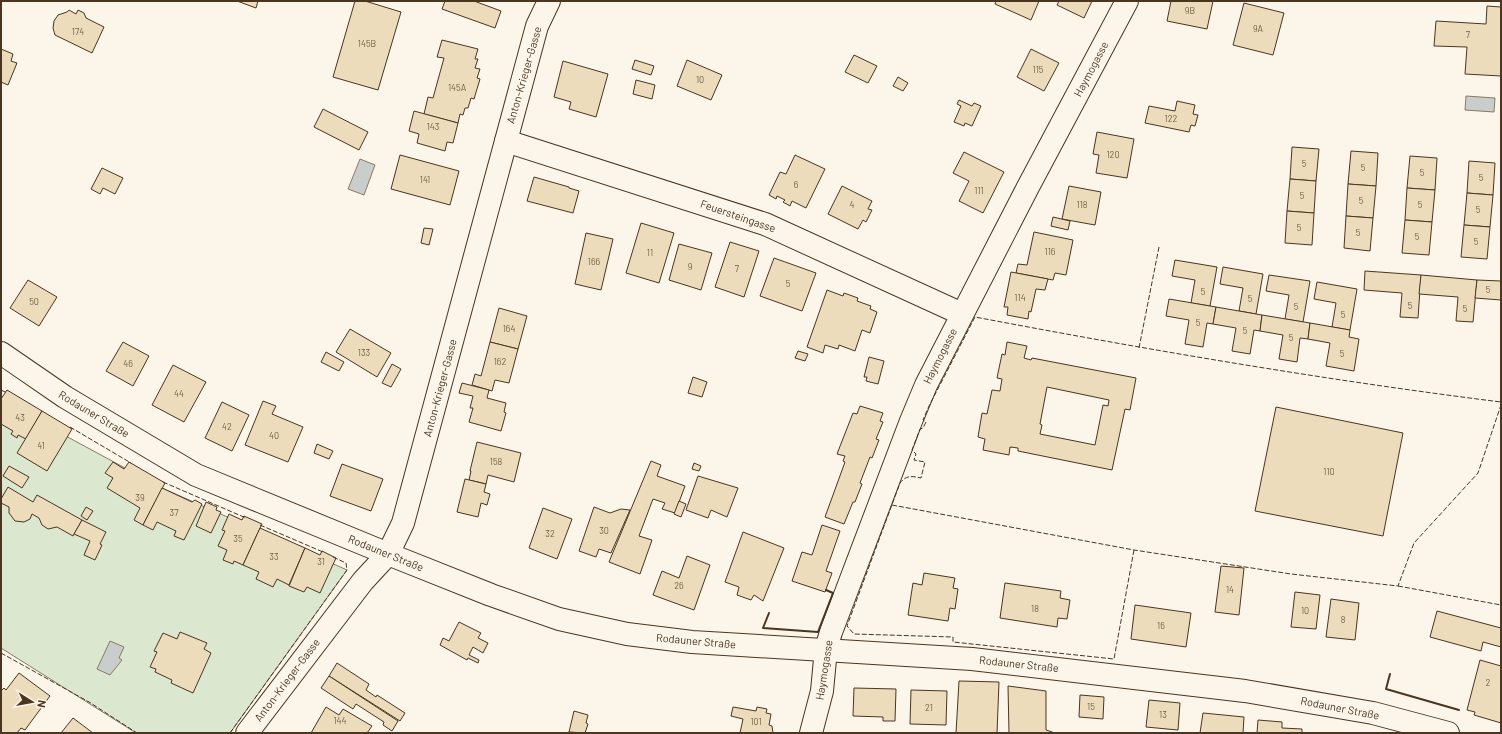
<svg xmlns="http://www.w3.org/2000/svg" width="1502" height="734" font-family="Barlow,sans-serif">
	<rect width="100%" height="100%" fill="#fbf6e9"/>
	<path fill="#dce7d0" stroke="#887966" d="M1,401L162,488L347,570L230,733H136L1,648Z"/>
	<g fill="#c9cecd" stroke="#887966">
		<path d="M1466,96L1495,98L1494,112L1465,110Z"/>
		<path d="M360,159L375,165L364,195L348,189Z"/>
		<path d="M110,641L124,647L119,658L122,660L110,675L97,669Z"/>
	</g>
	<g fill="#ecdcbc" stroke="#4a3520" fill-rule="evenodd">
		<path d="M237,1H258L256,8Z"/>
		<path d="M355,1H365L401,12L378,90L333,77Z"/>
		<path d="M445,1H474L501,11L495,28L442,9Z"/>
		<path d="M996,1H1039L1031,20L995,4Z"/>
		<path d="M1059,1H1092L1084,18L1057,5Z"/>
		<path d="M1171,1H1213L1207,29L1167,21Z"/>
		<path d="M1244,3L1284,13L1273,55L1233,45Z"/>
		<path d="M1487,6L1501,7V76L1465,74L1467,47L1434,46L1436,21L1486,24Z"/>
		<path d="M69,10L76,14L78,10L84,13L86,18L104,27L92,53L55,35L53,28L54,21L58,15L67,12Z"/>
		<path d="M442,40L478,49L475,59H478L475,68L480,69L477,78L480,79L474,99L471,98L468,108H465L463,115L460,114L458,123L424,114L428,97L433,98L444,58L437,57Z"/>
		<path d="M1,49L13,54L11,61L17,63L8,85L1,82Z"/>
		<path d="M1031,49L1059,63L1044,91L1017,77Z"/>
		<path d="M854,55L877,66L868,83L845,72Z"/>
		<path d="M635,60L654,66L651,75L632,69Z"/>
		<path d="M687,60L722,75L711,100L677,86Z"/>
		<path d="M563,61L608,74L596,117L569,109L571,102L554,97Z"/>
		<path d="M898,77L908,83L903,91L893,86Z"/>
		<path d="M636,80L655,85L652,99L633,94Z"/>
		<path d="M959,100L972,106L974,103L981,106L972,126L965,123L964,126L954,122L961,106L957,104Z"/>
		<path d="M1177,101L1195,105L1193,114L1198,115L1195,126L1191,125L1189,132L1145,123L1149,106L1175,111Z"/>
		<path d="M323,109L368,132L359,150L314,127Z"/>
		<path d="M414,111L458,123L453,143L447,142L445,151L417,143L419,134L409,131Z"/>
		<path d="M1097,132L1134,139L1127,178L1096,173L1099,155L1093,154Z"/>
		<path d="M1292,147L1319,149L1316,181L1290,179Z"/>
		<path d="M1351,151L1378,153L1376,186L1348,184Z"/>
		<path d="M964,152L1004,172L983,213L959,201L969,181L953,173Z"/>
		<path d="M400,155L459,171L450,205L391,189Z"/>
		<path d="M795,155L825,169L806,208L792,201L790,206L783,202L785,200L777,196L776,199L769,195L780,172L786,174Z"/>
		<path d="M1410,156L1437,158L1435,190L1407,188Z"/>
		<path d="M1469,161L1495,163L1493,195L1467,193Z"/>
		<path d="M102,168L123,178L115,194L103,188L100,194L91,189Z"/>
		<path d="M534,177L569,187V188L579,191L573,213L527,201Z"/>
		<path d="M1290,179L1316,181L1314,213L1287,211Z"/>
		<path d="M1348,184L1376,186L1373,218L1346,216Z"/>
		<path d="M842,186L872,201L868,209L872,210L866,222L863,220L858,229L828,214Z"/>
		<path d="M1069,186L1101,192L1095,225L1062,219Z"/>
		<path d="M1407,188L1435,190L1432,222L1405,220Z"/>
		<path d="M1467,193L1493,195L1490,227L1464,225Z"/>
		<path d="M1287,211L1314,213L1312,245L1285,243Z"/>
		<path d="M1346,216L1373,218L1370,251L1344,248Z"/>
		<path d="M1053,217L1070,221L1068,230L1051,226Z"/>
		<path d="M1405,220L1432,222L1429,255L1402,253Z"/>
		<path d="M641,223L674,233L659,283L626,273Z"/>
		<path d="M1464,225L1490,227L1487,259L1461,257Z"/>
		<path d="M424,228L433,229L429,245L421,243Z"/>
		<path d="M1034,232L1073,240L1066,275L1055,273L1053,280L1016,273L1018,264L1027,265Z"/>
		<path d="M586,233L613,239L601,290L575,284Z"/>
		<path d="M730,242L759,251L744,297L715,287Z"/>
		<path d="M679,244L712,253L701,290L669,280Z"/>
		<path d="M774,258L816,273L802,311L760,296Z"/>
		<path d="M1175,260L1217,267L1210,306L1191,303L1195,280L1172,276Z"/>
		<path d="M1223,267L1263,274L1256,314L1239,311L1243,288L1220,284Z"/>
		<path d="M1365,271L1421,275L1418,318L1400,317L1402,293L1364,290Z"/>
		<path d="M1011,272L1048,279L1045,290L1036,289L1031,312L1029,311L1028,319L1007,315L1008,307H1004Z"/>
		<path d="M1269,275L1310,281L1303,322L1285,319L1289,295L1266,291Z"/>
		<path d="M1421,275L1477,280L1473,322L1456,321L1458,297L1419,294Z"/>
		<path d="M28,280L57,297L39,326L10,308Z"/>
		<path d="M1477,280L1501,281V300L1475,298Z"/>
		<path d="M1317,282L1357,289L1350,330L1332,327L1336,303L1314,299Z"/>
		<path d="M827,290L843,296L844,293L858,298L857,301L871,306L870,309L877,312L870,333L862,330L855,351L839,345L838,349L825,345L823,353L807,347Z"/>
		<path d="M1169,299L1216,307L1213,324L1207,323L1203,347L1185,344L1189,320L1166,316Z"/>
		<path d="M1216,307L1262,315L1260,331L1254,330L1250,354L1232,351L1236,328L1213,324Z"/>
		<path d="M499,308L527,316L518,349L490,342Z"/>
		<path d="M1262,315L1310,323L1308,339L1300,338L1297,362L1279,359L1283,335L1260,331Z"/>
		<path d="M1310,323L1350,330L1349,337L1359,339L1354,371L1326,366L1330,343L1308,339Z"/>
		<path d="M350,329L391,353L377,377L336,352Z"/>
		<path d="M123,342L149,356L133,386L106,371Z"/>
		<path d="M490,342L518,349L509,383L495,380L492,391L472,385L475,374L481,376Z"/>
		<path d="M1007,342L1027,346L1024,358L1031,360L1032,358L1136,378L1130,410L1125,409L1112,470L1018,451V448L1010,447L1009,455L983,450L985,439L978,437L982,413L987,414L992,390L1000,391L1002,379L997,378L1002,354L1005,355ZM1047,387L1109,400L1108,406L1103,405L1095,445L1040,434L1042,425L1040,424Z"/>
		<path d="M798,351L808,354L805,361L795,358Z"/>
		<path d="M326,352L344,362L339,371L321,362Z"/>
		<path d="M869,357L884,361L878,384L866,381L867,377H864Z"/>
		<path d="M392,364L401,369L391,387L382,383Z"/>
		<path d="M173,365L206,382L184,422L152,405Z"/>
		<path d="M693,377L707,382L702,397L688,393Z"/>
		<path d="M462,383L489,390L487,398L506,403L504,412L506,413L501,431L469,422L473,408H470L473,396L459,393Z"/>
		<path d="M7,390L42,411L26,439L18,435L17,438L11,434L13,431L1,424V399Z"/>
		<path d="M263,401L276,406L272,414L303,427L288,462L245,445Z"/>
		<path d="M222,402L249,415L232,451L205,438Z"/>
		<path d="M860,406L883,413L880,421L883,422L876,439L879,440L872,458L870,457L860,483L862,484L855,502H853L844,524L825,517L845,462L843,461L845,456L837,454L853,413L857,414Z"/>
		<path d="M1276,407L1403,433L1383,536L1255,511Z"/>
		<path d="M42,411L72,429L47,471L17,453Z"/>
		<path d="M477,442L521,453L514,482L488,475L486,484L469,480L471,471H470Z"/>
		<path d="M317,444L333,451L329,459L314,453Z"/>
		<path d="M651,461L661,465L657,476L685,486L675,513L662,509L665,503L653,499L639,536L652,540L640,574L609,562Z"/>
		<path d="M113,462L124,469L129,462L165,483L143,525L134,520L140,508L107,488L113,478L105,473Z"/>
		<path d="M694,463L701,466L699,471L692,469Z"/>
		<path d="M342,464L383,479L371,511L330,496Z"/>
		<path d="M9,466L29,477L22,488L3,476Z"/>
		<path d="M698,476L738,488L727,517L711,510L708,518L686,510Z"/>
		<path d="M465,479L486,484L484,492L490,494L487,505L481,503L478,517L457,512Z"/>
		<path d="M8,487L33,502L37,495L82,520L73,536L57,527L48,529L42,525L39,518L32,514L30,519L24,522L15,521L9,513V507L1,503V499Z"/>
		<path d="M162,488L192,502L195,500L202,504L184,540L174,536L176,531L157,522L153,530L143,525Z"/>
		<path d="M679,501L686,504L681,517L674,514Z"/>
		<path d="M206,502L217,507L216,510L221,512L211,533L196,526Z"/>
		<path d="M86,507L93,511L87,520L81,516Z"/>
		<path d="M594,507L610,513L621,509L630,510L611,553L599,549L596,557L579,551Z"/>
		<path d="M543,508L572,519L557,559L529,548Z"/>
		<path d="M229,514L242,520L244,516L262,524L243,565L234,561L233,564L223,560L227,550L218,546L225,531L222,530Z"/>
		<path d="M82,520L106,532L100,544L102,545L95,560L84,555L90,541L74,534Z"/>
		<path d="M822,525L840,531L826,571L832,573L825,592L792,581L802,552L812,555Z"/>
		<path d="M260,528L305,548L289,585L277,579L273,587L256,579L259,572L243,565Z"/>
		<path d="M743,532L784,548L763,601L754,595L751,600L737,595L739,587L725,582Z"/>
		<path d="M305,548L320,555L322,551L336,558L320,593L307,587L304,592L289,586Z"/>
		<path d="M687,556L710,565L694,610L653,595L662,571L679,578Z"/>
		<path d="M1221,566L1244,568L1239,615L1215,612Z"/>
		<path d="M924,573L955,578L953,588L958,589L955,609L950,608L948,621L908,615L913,583L922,585Z"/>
		<path d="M1005,583L1061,591L1060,598L1070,600L1067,619L1058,618L1057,627L1000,618Z"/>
		<path d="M1295,592L1320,595L1316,629L1291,627Z"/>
		<path d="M1331,599L1359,603L1355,640L1326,637Z"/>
		<path d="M1135,605L1191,613L1186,647L1131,639Z"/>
		<path d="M1437,611L1501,628V647L1483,642L1481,651L1430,637Z"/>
		<path d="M459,622L481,633L478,638L488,643L483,653L473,647L469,655L479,660L478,663L468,658L467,660L440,645L443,638L449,641Z"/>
		<path d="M180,632L207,643L204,649L211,653L193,693L171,683L172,680L155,672L156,669L150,667L157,652L154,651L163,633L177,639Z"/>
		<path d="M1480,660L1501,666V723L1474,715L1475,712L1467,710Z"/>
		<path d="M337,663L369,684L366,690L376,697L377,695L405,713L400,721L329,676Z"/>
		<path d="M19,673L50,696L25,730L21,728L17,733H1V691L4,688L6,690Z"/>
		<path d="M329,676L398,721L392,731L383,725L384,722L356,704L353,709L321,688Z"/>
		<path d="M959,681L999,682L997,733H956Z"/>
		<path d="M1008,686L1046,691V730L1055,733H1009Z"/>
		<path d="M854,688L896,689L895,721H883V717L853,716Z"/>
		<path d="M911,690L947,691L946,725L910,724Z"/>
		<path d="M1080,695L1104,697L1103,719L1079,717Z"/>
		<path d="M1149,700L1180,703L1178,730L1146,727Z"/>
		<path d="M326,707L339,715L343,709L372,726L367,733H311Z"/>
		<path d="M733,707L756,711L757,707L767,709L766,713L771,714L769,725L772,726L773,733H740L743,719L731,716Z"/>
		<path d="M574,711L588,715L586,723L588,724L585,733L569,732Z"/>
		<path d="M1203,713L1244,717L1243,733H1200Z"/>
		<path d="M73,718L93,733H61Z"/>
		<path d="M1258,720L1282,722V728L1302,729V733H1257Z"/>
	</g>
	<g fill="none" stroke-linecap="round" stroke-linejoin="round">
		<g stroke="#4a3520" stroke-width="24">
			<g id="minor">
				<path d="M506,141L765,224L962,314"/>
				<path d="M247,733L363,581L388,554L403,523L537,26L549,1"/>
				<path d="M811,733L822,691L826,649L831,632L911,421L926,385L1028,187L1127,1"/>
			</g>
		</g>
		<g stroke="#4a3520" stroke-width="24">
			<path id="major" d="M1,353L65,397L196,475L388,554L491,595L559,619L627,634L692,642L972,659L1245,691L1373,713L1448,733"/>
		</g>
		<use href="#minor" stroke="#fbf6e9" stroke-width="22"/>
		<use href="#major" stroke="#fbf6e9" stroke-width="22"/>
		<g stroke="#4a3520" stroke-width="1" stroke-dasharray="5 2" stroke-linecap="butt">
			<path d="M1139,348L1159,247"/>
			<path d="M1,390L5,392L7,390"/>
			<path d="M70,427L131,463"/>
			<path d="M163,482L246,518"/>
			<path d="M892,505L1134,550L1291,574L1398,586L1414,543L1478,473L1501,405"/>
			<path d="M260,525L323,552"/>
			<path d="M1134,550L1114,659L953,642V637L854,634L847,626L900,483C906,475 912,476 921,478L925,462L914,460L916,454L912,450L920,429L923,428L926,422L923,420L929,406L975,317C1149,350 1325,380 1501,402"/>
			<path d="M1398,586L1501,605"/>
			<path d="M1,653L89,702L137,733"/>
			<path d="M230,733L347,570L346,563L333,557"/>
		</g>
		<g stroke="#4a3520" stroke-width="2">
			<path d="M769,613L763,628L818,632L833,593L826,590"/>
			<path d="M1390,674L1386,689L1459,710"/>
		</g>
	</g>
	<g text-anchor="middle" stroke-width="3" stroke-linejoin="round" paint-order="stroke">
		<g font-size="9" fill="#725f47">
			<text x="1190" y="14">9B</text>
			<text x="1258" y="32">9A</text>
			<text x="78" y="35">174</text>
			<text x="1468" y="38">7</text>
			<text x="367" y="47">145B</text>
			<text x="1038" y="73">115</text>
			<text x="700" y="83">10</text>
			<text x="457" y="91">145A</text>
			<text x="1171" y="122">122</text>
			<text x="433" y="130">143</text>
			<text x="1113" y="158">120</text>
			<text x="1304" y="167">5</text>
			<text x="1363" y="171">5</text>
			<text x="1422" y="176">5</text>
			<text x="1481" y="181">5</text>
			<text x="425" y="183">141</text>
			<text x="796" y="188">6</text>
			<text x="979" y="194">111</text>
			<text x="1302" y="199">5</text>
			<text x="1361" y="204">5</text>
			<text x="852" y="208">4</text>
			<text x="1082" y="208">118</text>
			<text x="1420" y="208">5</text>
			<text x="1478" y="213">5</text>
			<text x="1299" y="231">5</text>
			<text x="1358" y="236">5</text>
			<text x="1417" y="240">5</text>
			<text x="1476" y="245">5</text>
			<text x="1050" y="255">116</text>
			<text x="650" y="256">11</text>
			<text x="594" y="265">166</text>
			<text x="690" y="270">9</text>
			<text x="737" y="272">7</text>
			<text x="788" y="287">5</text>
			<text x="1488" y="293">5</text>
			<text x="1203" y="295">5</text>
			<text x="1020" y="301">114</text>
			<text x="1250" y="302">5</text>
			<text x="34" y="305">50</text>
			<text x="1410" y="309">5</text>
			<text x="1296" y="310">5</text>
			<text x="1465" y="312">5</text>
			<text x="1343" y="318">5</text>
			<text x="1198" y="326">5</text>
			<text x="509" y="332">164</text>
			<text x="1245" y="334">5</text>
			<text x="1291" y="341">5</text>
			<text x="364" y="356">133</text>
			<text x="1342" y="357">5</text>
			<text x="500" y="365">162</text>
			<text x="128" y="367">46</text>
			<text x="179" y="397">44</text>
			<text x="20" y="421">43</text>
			<text x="227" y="430">42</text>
			<text x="274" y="439">40</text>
			<text x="41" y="449">41</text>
			<text x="496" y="465">158</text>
			<text x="1329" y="475">110</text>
			<text x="140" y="501">39</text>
			<text x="174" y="516">37</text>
			<text x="604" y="534">30</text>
			<text x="550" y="537">32</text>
			<text x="238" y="542">35</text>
			<text x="274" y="560">33</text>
			<text x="321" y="565">31</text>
			<text x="679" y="589">26</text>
			<text x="1230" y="593">14</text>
			<text x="1035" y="612">18</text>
			<text x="1305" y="614">10</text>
			<text x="1343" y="623">8</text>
			<text x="1161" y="629">16</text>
			<text x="1488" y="686">2</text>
			<text x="1091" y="710">15</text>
			<text x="929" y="711">21</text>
			<text x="1163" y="718">13</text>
			<text x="340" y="724">144</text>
			<text x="756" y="725">101</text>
		</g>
		<g font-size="11" fill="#4a3520" stroke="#fbf6e9">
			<text transform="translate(1091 69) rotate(-62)" y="4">Haymogasse</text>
			<text transform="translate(524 75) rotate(-74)" y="4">Anton-Krieger-Gasse</text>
			<text transform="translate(738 216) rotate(19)" y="4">Feuersteingasse</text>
			<text transform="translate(940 356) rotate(-63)" y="4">Haymogasse</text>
			<text transform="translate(440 388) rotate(-75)" y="4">Anton-Krieger-Gasse</text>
			<text transform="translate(94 414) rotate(31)" y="4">Rodauner Straße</text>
			<text transform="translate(386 553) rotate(22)" y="4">Rodauner Straße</text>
			<text transform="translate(696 641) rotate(5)" y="4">Rodauner Straße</text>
			<text transform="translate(1019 664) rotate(6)" y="4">Rodauner Straße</text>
			<text transform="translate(824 670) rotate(-81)" y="4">Haymogasse</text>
			<text transform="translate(287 680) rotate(-53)" y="4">Anton-Krieger-Gasse</text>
			<text transform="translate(1340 708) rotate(11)" y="4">Rodauner Straße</text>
		</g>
	</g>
	<rect width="1502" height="734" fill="none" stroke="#4a3520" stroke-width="4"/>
	<g transform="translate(32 702) rotate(101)" stroke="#fbf6e9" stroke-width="3" paint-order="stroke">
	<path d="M0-3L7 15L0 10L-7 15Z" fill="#4a3520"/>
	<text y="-6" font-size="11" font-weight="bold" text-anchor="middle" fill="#4a3520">N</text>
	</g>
</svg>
